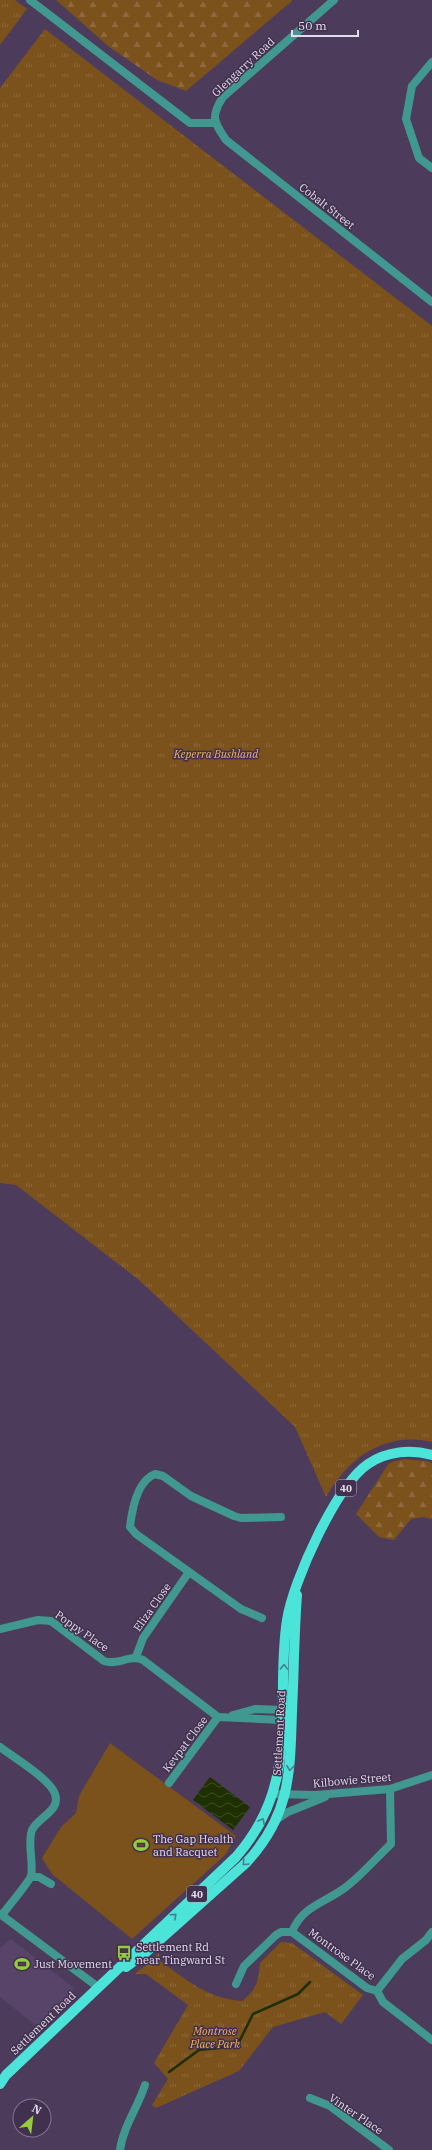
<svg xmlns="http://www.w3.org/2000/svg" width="432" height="2150" font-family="'IBM Plex Serif',serif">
	<defs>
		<pattern id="forest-firs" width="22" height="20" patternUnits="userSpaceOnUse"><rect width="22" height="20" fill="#7b511c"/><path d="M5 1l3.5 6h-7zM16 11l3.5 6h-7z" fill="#8e693d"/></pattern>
		<pattern id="park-tufts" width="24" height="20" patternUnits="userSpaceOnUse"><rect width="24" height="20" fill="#7b511c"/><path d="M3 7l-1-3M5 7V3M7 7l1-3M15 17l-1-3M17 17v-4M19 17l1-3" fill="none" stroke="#8e693d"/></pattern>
		<pattern id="water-waves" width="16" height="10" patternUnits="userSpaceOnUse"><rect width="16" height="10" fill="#1e3000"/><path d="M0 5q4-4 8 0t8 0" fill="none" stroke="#3f4d26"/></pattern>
	</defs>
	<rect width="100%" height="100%" fill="#4c3b5b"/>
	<path fill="#584369" d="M11,1939L74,1988L70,1995L38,2027L0,1997V1948Z"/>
	<path fill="#7b511c" d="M110,1743L236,1836L226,1854L132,1939L52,1874L42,1858L61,1827L76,1813L79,1796Z"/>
	<g fill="url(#forest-firs)">
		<path d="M56,0H293L186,91L157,80L108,46Z"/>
		<path d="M404,1459L426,1461L432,1463V1519L423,1517L411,1519L394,1540L379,1537L356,1514L389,1463Z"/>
	</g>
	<g fill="url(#park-tufts)">
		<path d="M0,0H15L27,9L0,45Z"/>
		<path d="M45,29L432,326V1442C385,1431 348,1458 326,1497L295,1427L139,1280L16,1185L0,1183V88Z"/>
		<path d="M281,1942L292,1943L363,1995L341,2024L325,2012L273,2027L239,2071L156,2108L152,2105L168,2079L154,2063L188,2005L146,1974H135L159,1953V1960C187,1980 206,1998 242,2001C257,1989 258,1982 260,1963Z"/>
	</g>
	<path fill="url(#water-waves)" d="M210,1777L250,1807L233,1830L193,1800Z"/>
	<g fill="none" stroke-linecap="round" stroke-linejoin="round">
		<path stroke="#1e3000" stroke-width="2.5" d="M169,2072L199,2050L237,2046L253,2014L298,1994L310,1982"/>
		<g stroke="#419891" stroke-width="8">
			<path d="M30,0L190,123H214"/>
			<path d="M432,62L412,86L406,119L419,158L432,168"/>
			<path d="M262,1618L241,1609L136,1534L130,1527C132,1509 137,1481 155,1474L163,1476L191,1496L234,1516L241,1518L281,1517"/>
			<path d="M0,1629L38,1620L51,1621L104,1661C118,1666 129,1654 143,1660L218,1717L282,1720"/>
			<path d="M136,1657L143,1638L189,1572"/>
			<path d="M233,1715L255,1709L283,1710"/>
			<path d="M0,1747C13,1757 50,1779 55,1794C61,1811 38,1817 32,1830C27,1845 34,1861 31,1876C29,1882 7,1908 2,1915"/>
			<path d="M169,1783L218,1717"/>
			<path d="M273,1794L316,1795L390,1789L432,1775"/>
			<path d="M276,1820L288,1812L325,1797"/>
			<path d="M31,1877H39L51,1884"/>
			<path d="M0,1914L98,1987"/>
			<path d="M292,1932L367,1988L377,1991L383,2002L432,2040"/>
			<path d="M236,1984L244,1966L276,1935L281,1932H292C302,1906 325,1903 346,1887C362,1875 376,1858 391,1844L390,1789"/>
			<path d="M377,1991L402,1959L426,1940L432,1932"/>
			<path d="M310,2098L330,2106L389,2150"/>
			<path d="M120,2150C123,2127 138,2107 145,2085"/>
		</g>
		<path stroke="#419891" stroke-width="8" d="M334,0L223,97C210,117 214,122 226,140L432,302"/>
		<g stroke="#4ce4d9" stroke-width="10">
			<path d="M126,1967L145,1953L246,1863C291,1815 290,1772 292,1711C294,1672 294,1634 297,1595"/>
			<path d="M0,2084L6,2075L236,1857C258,1832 272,1804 278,1771C287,1721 279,1670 287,1620C293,1581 336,1486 368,1464C387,1451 411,1449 432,1455"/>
		</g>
	</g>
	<defs><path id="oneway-chevron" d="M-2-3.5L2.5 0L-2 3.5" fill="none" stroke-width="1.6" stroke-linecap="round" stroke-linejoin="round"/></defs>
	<g stroke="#46828d">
		<use href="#oneway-chevron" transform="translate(284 1667) rotate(-88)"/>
		<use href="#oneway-chevron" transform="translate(290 1768) rotate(96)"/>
		<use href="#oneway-chevron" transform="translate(262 1821) rotate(-61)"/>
		<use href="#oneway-chevron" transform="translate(245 1863) rotate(135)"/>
		<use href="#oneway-chevron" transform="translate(174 1916) rotate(-42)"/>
	</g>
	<defs>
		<g id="stadium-bare" transform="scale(1.2)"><path d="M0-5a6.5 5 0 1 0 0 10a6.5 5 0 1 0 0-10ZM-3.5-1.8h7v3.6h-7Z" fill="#94cc3b" stroke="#41314f" stroke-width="2.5" paint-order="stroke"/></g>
		<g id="bus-bare" transform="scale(1.2)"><path d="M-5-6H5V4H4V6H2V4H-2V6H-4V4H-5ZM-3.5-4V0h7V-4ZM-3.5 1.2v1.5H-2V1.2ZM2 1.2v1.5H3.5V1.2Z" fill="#94cc3b" stroke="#41314f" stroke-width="2.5" paint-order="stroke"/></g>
	</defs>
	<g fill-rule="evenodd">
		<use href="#stadium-bare" x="141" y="1845"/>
		<use href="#bus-bare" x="124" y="1953"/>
		<use href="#stadium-bare" x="22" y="1964"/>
	</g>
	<g text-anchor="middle" stroke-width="3" stroke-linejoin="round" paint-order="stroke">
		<g fill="#41314f" stroke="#b3a7be" stroke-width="1">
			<rect x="336" y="1480" width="20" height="16" rx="3"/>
			<rect x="187" y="1886" width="20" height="16" rx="3"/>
		</g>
		<g font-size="10" font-weight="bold" fill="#e4daed">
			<text x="346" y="1492">40</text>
			<text x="197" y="1898">40</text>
		</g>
		<g font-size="11" fill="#e4daed" stroke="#41314f">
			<text transform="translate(243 67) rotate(-43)" y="4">Glengarry Road</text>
			<text transform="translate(327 206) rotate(38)" y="4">Cobalt Street</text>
			<text transform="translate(152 1607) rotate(-55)" y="4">Eliza Close</text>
			<text transform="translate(82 1631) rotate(35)" y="4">Poppy Place</text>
			<text transform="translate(279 1733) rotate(-87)" y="4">Settlement Road</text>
			<text transform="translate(185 1744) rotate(-53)" y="4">Kevpat Close</text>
			<text transform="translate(352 1780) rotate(-5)" y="4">Kilbowie Street</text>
			<text transform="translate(342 1954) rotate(36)" y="4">Montrose Place</text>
			<text transform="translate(43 2023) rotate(-44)" y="4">Settlement Road</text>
			<text transform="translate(356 2114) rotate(34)" y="4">Vinter Place</text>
		</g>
		<g font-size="11" font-style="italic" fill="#f5b162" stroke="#41314f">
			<text x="216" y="758">Keperra Bushland</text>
			<text x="215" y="2035">Montrose<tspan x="215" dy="13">Place Park</tspan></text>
		</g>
		<g font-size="11" fill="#e4daed" stroke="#41314f" text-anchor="start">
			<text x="153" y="1843">The Gap Health<tspan x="153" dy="13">and Racquet</tspan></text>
			<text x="136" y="1951">Settlement Rd<tspan x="136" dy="13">near Tingward St</tspan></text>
			<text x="34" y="1968">Just Movement</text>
		</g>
	</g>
	<g transform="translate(32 2118) rotate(28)"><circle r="19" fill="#41314f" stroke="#82758e"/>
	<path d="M0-3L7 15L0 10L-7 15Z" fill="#94cc3b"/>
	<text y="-6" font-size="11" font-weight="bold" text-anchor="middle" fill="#e4daed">N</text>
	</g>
	<path d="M292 30v6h66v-6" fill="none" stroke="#e4daed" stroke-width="2"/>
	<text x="298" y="30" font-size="12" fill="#e4daed" stroke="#41314f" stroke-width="3" paint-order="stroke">50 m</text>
</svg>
